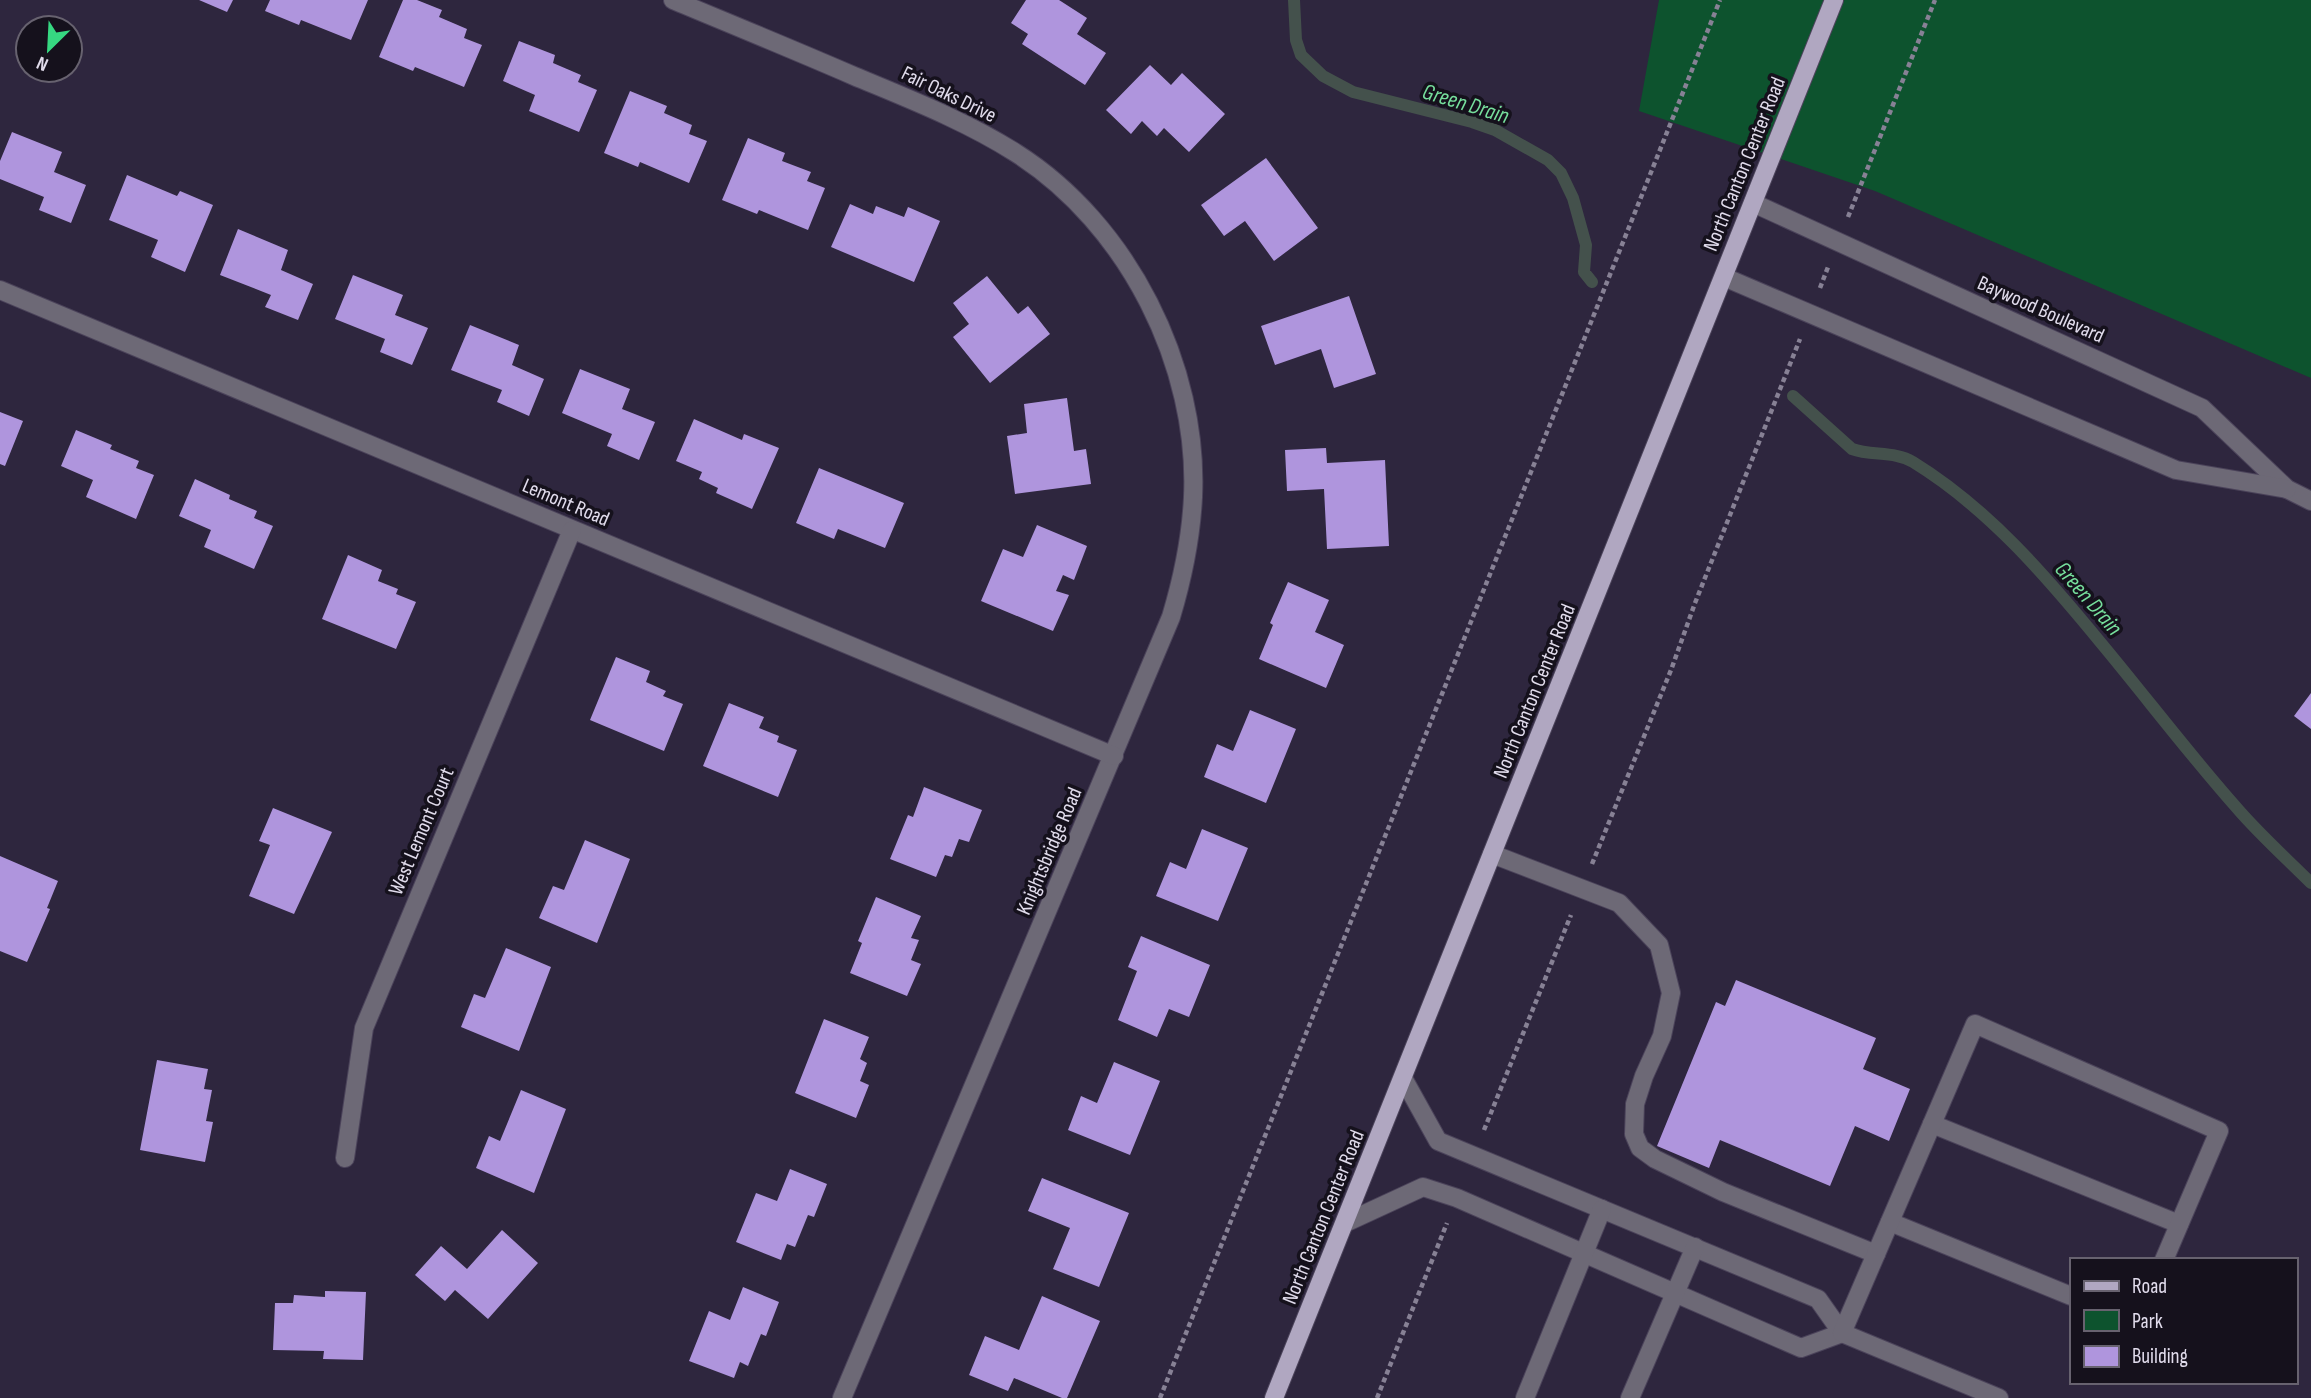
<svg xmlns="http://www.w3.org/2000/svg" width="2311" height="1398" font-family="'Sofia Sans Condensed',sans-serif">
	<rect width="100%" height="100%" fill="#2e263e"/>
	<path fill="#0d532e" d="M1659,0H2311V378L1875,191L1639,111Z"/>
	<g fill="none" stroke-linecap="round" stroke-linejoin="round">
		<g stroke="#44514c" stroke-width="12">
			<path d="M1294,0L1296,40L1301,55L1323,76L1353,92L1472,122L1495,130L1548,160L1561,173L1573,198L1586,245L1584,272L1592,282"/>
			<path d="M1793,396L1852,449C1871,456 1895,451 1913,462C1988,508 2046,576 2101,643C2146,697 2189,754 2236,807C2259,834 2286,858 2311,883"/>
		</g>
	</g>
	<g fill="#af95dd">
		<path d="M199,0H233L227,12Z"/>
		<path d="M270,0H368L351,40L301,20L299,25L265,11Z"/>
		<path d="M403,0H417L442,10L439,17L467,29L464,38L482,45L464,87L415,67L413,71L379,57Z"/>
		<path d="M1026,0H1059L1087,18L1077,34L1106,53L1085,85L1022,44L1028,34L1011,23Z"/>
		<path d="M519,41L555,55L553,63L581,75L578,82L597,90L579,132L529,111L535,95L503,81Z"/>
		<path d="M1150,65L1171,85L1182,73L1225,114L1189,152L1164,128L1157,136L1142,121L1131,134L1106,110Z"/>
		<path d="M630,91L667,106L664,113L692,125L689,134L707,141L689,183L640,162L638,167L604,153Z"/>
		<path d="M12,132L62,152L54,172L86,185L71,223L39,210L44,197L0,179V161Z"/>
		<path d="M748,138L785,153L782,161L811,172L807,181L825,188L808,230L759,210L757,214L722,200Z"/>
		<path d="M1266,158L1318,228L1274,261L1245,221L1224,236L1201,205Z"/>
		<path d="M127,175L177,196L180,191L213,205L185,272L151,257L158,240L109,220Z"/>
		<path d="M850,204L873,214L876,206L904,217L908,207L940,221L914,282L831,247Z"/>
		<path d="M238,229L288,250L281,270L313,284L298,320L265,307L271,295L220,275Z"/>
		<path d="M353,275L403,295L395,315L428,328L412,365L380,352L385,339L335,319Z"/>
		<path d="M987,276L1018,314L1028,306L1050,334L990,383L953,337L969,324L953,303Z"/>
		<path d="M1349,296L1376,374L1334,388L1321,349L1275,365L1261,326Z"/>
		<path d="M470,325L519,345L512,365L544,379L529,416L497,402L502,390L451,370Z"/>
		<path d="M580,369L630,389L622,409L655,422L639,460L607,446L612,434L562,413Z"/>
		<path d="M1067,398L1074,451L1086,449L1091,484L1015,494L1007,436L1027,433L1024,404Z"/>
		<path d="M0,412L23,421L5,466L0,464Z"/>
		<path d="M694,419L742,440L744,434L779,448L752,509L716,493L718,488L699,479L702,472L676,461Z"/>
		<path d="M76,430L112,445L110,449L139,461L136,468L154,475L136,519L86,497L93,480L61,466Z"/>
		<path d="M1326,448L1327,463L1385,460L1389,546L1327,549L1324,489L1287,491L1285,450Z"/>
		<path d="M819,468L904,503L885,548L838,529L834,539L796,523Z"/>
		<path d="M195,479L230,495L229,499L257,511L254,518L273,526L254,569L204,547L211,530L179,516Z"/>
		<path d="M1037,525L1087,546L1074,580L1063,575L1056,591L1069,595L1053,631L981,601L1003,549L1023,557Z"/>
		<path d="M348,555L382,570L378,581L398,589L396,594L416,602L396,649L322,619Z"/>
		<path d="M1288,582L1329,600L1315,632L1344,645L1326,688L1259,659L1273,625L1270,623Z"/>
		<path d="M616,657L650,671L646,682L666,691L663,696L683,704L664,751L590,720Z"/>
		<path d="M2311,693V729L2294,716Z"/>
		<path d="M729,703L764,717L759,728L779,736L777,742L797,750L778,797L703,766Z"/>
		<path d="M1250,710L1296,729L1266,803L1204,777L1217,744L1233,751Z"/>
		<path d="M924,787L982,810L969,842L959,839L952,857L945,855L936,877L890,859L908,815L913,817Z"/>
		<path d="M273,808L332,832L294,914L249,896L270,845L259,841Z"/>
		<path d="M1202,829L1248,848L1218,921L1156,896L1170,862L1186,869Z"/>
		<path d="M585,840L630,859L597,943L539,918L553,886L564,890Z"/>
		<path d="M0,856L58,881L47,908L50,909L27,962L0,951Z"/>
		<path d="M876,897L921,916L911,938L919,940L911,960L921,964L907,996L850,973L862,943L858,941Z"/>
		<path d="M1141,936L1210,965L1189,1017L1169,1009L1157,1037L1118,1020L1137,971L1128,967Z"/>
		<path d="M506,948L551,967L519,1051L461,1027L474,994L485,998Z"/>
		<path d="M1736,980L1876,1038L1863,1069L1910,1089L1889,1141L1855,1126L1830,1186L1720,1140L1709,1168L1657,1146L1716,1002L1725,1006Z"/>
		<path d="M824,1019L869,1037L860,1059L867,1063L860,1081L869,1085L856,1118L795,1093Z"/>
		<path d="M157,1060L208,1069L204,1089L212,1090L206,1121L213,1122L205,1162L140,1150Z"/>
		<path d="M1114,1062L1160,1081L1130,1155L1068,1130L1081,1096L1097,1103Z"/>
		<path d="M521,1090L566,1109L534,1193L476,1168L489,1136L500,1141Z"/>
		<path d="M790,1169L827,1184L814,1217L808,1215L795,1247L787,1244L781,1260L736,1242L756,1193L777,1201Z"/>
		<path d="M1042,1178L1129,1213L1099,1287L1053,1269L1070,1228L1028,1211Z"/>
		<path d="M502,1230L538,1263L488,1319L455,1290L445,1301L415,1275L441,1246L467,1269Z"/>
		<path d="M743,1287L779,1302L766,1336L761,1334L748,1366L740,1362L734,1378L689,1361L709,1311L730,1320Z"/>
		<path d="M325,1291L366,1292L363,1360L323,1359L324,1351L273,1350L275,1303H293L294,1295L325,1297Z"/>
		<path d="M1042,1296L1100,1321L1067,1398H1062L1014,1378L1008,1391L969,1375L985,1336L1019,1350Z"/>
	</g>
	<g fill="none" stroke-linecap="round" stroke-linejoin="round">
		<g stroke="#4b435a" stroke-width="20">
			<g id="minor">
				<path d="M673,0C733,25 794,50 854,76C909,99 966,121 1016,153C1128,224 1199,366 1193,497C1191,538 1183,577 1171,617L842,1398"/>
				<path d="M1753,203L2202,408L2287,489L2311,501"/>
				<path d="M1724,277L2176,470L2287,489"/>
				<path d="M0,290L1114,756"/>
				<path d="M1492,854L1619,903L1659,945L1671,993L1662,1036L1644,1076L1635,1104L1634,1134L1640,1148L1655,1159L1723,1192L1876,1254"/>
				<path d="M1932,1124L2179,1224"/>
				<path d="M345,1158L364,1028L572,530"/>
				<path d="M1890,1222L2071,1296"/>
				<path d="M1345,1223L1423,1187L1457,1198L1801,1348L1842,1333L1818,1299L1438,1141L1403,1078"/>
				<path d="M1525,1398L1602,1209"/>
				<path d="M1630,1398L1695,1247"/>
				<path d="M1999,1398L1842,1333L1975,1024L2219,1131L2164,1260"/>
			</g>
		</g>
		<g stroke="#4b435a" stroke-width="20">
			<path id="major" d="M1274,1398L1834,0"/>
		</g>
		<g stroke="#878195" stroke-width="4.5" stroke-dasharray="5 3.5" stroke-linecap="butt">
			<path d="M1848,217L1935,0"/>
			<path d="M1820,288L1828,267"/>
			<path d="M1592,864L1671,670L1695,603L1800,339"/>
			<path d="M1484,1130L1571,915"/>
			<path d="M1160,1398L1720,0"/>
			<path d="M1377,1398L1447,1223"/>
		</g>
		<use href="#minor" stroke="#6d6976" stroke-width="18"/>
		<use href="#major" stroke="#b0a7c1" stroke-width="18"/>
	</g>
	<g text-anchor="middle" stroke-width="7" stroke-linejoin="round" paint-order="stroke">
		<g font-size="21" fill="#e1dcec" stroke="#15111c">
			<text transform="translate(949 94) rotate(26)" y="7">Fair Oaks Drive</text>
			<text transform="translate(1744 164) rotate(-68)" y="7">North Canton Center Road</text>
			<text transform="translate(2041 309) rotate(24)" y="7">Baywood Boulevard</text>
			<text transform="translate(566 502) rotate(23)" y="7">Lemont Road</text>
			<text transform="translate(1534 691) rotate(-68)" y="7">North Canton Center Road</text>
			<text transform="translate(421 831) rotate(-67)" y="7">West Lemont Court</text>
			<text transform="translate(1049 851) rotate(-67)" y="7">Knightsbridge Road</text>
			<text transform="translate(1323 1217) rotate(-68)" y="7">North Canton Center Road</text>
		</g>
		<g font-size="23" font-style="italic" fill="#76de9c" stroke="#15111c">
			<text transform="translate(1466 103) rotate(17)" y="8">Green Drain</text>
			<text transform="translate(2089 598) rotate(49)" y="8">Green Drain</text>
		</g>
	</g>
	<rect x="2070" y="1258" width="228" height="126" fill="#15111c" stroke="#67626f" stroke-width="2"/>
	<rect x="2084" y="1281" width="35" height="10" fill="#b0a7c1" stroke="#67626f" stroke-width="2"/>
	<text x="2132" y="1293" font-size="21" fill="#e1dcec">Road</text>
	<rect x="2084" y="1310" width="35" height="21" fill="#0d532e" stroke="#67626f" stroke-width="2"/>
	<text x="2132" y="1328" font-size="21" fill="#e1dcec">Park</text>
	<rect x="2084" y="1346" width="35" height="21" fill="#af95dd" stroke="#67626f" stroke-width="2"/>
	<text x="2132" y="1363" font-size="21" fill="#e1dcec">Building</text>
	<g transform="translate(49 49) rotate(204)"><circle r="33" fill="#15111c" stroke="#67626f" stroke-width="2"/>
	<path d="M0-5L12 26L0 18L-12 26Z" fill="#36d881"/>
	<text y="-10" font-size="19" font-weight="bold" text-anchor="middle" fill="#e1dcec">N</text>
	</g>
</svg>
